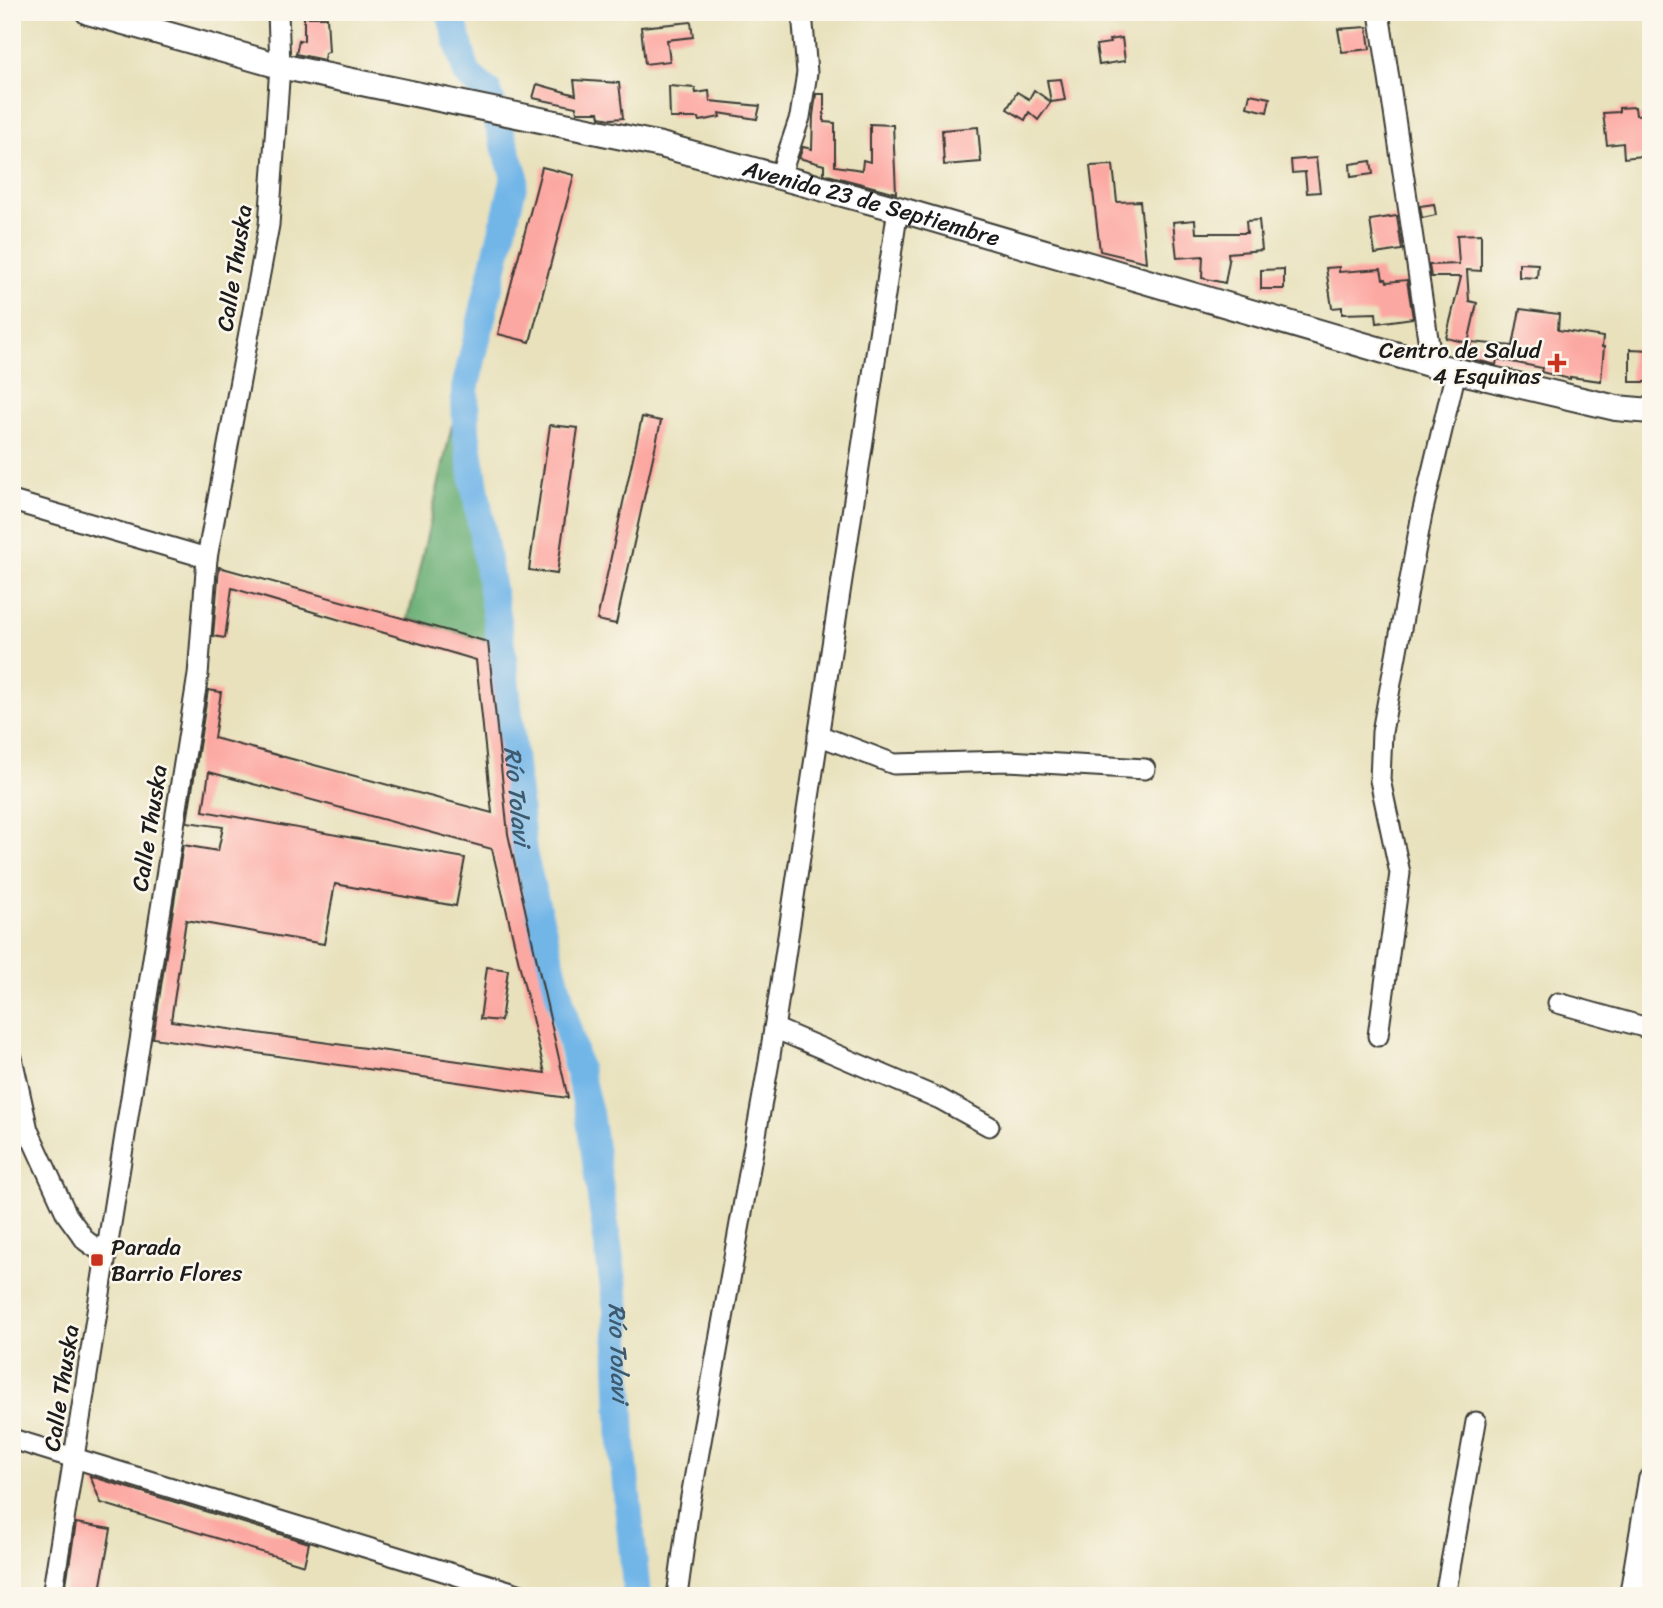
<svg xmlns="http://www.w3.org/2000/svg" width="1663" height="1608" font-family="Sriracha,sans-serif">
	<rect width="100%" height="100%" fill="#fbf7ec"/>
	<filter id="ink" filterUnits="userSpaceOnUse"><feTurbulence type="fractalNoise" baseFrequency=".0143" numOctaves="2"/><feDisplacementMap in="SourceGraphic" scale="14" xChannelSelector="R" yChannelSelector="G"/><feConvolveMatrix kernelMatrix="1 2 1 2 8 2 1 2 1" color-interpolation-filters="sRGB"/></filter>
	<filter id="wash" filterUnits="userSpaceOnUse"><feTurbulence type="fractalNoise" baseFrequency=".00686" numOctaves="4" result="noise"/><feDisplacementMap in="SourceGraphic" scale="28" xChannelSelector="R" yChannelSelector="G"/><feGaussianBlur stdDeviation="1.57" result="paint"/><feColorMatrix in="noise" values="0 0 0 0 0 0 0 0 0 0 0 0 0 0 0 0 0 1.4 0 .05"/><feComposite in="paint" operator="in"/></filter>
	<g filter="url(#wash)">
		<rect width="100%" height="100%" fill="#e8e1bc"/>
		<path fill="#68ad73" stroke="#426448" stroke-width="2" d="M452,425L488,642L408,619Z"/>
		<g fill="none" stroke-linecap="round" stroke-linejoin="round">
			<path stroke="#72b6e8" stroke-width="28" id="s1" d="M450,12L467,74L488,92L515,177L465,389L466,432L503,658L523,853L589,1113L617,1309L622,1444L637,1596"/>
		</g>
		<g id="blocks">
			<g fill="#fca8a2" fill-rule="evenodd">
				<path d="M304,17H327L329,52L325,53L324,60L296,54L299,40L304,41Z"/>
				<path d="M691,22L693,37L667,40L670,61L645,64L641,27Z"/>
				<path d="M1367,27L1370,49L1342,52L1338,29Z"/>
				<path d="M1122,38L1125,61L1099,65L1096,45L1110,43L1109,40Z"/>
				<path d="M1061,79L1065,100L1051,102L1047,80Z"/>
				<path d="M574,80L619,83L623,118L611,119L600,117L599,112H577L576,107L533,98L537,84L576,95Z"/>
				<path d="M669,86L695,88L696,93L709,91L710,101L760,106L757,119L719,113L720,117L700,121L699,118H670Z"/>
				<path d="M1034,90L1051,102L1038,120L1029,112L1025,120L1007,109L1017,92L1029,99Z"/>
				<path d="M816,94H824V122L835,123V166L862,170L863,160L870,162V124L893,125L896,193L824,174V165L799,158L803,147L812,149L813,116Z"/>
				<path d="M1250,94L1270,98L1267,112L1247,107Z"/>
				<path d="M1635,107L1636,115L1651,114V155L1624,158L1623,143L1607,145L1603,113L1619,112V108Z"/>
				<path d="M978,127L981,162L944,165L942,130Z"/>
				<path d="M1316,158L1320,192L1307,193L1305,172L1292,173L1291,160Z"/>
				<path d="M1371,161L1373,174L1351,177L1350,164Z"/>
				<path d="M1113,165L1117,202L1140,201L1146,262L1100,251L1090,166Z"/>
				<path d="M542,167L574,175L530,342L498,334Z"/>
				<path d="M1434,204L1436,215L1422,218L1420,206Z"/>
				<path d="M1397,216L1402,250L1375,254L1370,220Z"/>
				<path d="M1195,220L1196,233H1247L1246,221L1259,220L1262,250L1228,253L1229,261L1225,283L1202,278L1203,256L1177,258L1173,222Z"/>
				<path d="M1481,234V271L1467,270L1469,301L1477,303L1468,343L1446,338L1461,277H1431L1429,265L1459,264L1457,235Z"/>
				<path d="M1519,263L1538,264L1537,278L1519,277Z"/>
				<path d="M1339,267V272L1381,269L1383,279H1386L1387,282L1407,280L1413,318L1377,323L1376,313L1342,314V307L1332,308L1326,268Z"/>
				<path d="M1284,269V289H1261V270Z"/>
				<path d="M1520,309L1559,314L1558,330L1603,337L1602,347H1604L1601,381L1570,377V379L1541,372L1542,368L1497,359L1496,365L1468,358L1471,342L1513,346Z"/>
				<path d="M1630,349L1651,350V382H1630Z"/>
				<path d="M642,417L661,421L616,624L597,620Z"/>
				<path d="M550,425L578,428L557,574L529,570Z"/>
				<path d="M219,567L488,642L508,834L568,1098L153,1038L183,845L218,851L223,827L187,822L208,690L221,692L214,738L492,813L476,660L232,588L225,638L213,636ZM209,772L492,849L545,1073L171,1021L186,920L324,944L335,884L456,906L465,858L203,811Z"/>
				<path d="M487,967L508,970L501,1021L480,1019Z"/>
				<path d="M90,1476L309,1543L304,1565L101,1503Z"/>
				<path d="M76,1523L111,1529L99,1596H64Z"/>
			</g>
		</g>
	</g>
	<g filter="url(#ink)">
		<use href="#blocks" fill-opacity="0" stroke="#3b3a34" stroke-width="2"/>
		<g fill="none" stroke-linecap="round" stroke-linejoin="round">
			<g stroke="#3b3a34" stroke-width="23">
				<g id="minor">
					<path d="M1379,12L1432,365"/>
					<path d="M780,176L800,117L807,73L802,12"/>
					<path d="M12,501L207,558"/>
					<path d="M818,735L894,764L1008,761L1145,769"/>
					<path d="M1558,1003L1651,1029"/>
					<path d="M774,1028L940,1099L989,1126"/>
					<path d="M1378,1036L1400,873L1380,780L1382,732L1422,514L1456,371"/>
					<path d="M12,1058L28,1130L67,1215L86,1241L106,1255"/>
					<path d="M12,1439L525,1596"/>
					<path d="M52,1596L198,675L207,558L269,225L280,66L278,12"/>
					<path d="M677,1596L689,1508L769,1062L898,209"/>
					<path d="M1445,1596L1476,1422"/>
				</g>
			</g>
			<g stroke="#3b3a34" stroke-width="28">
				<g id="major">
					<path id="s2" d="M88,12L280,66L661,145L898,209L1432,365L1616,408L1651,411"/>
					<path d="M1632,1596L1651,1480"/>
				</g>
			</g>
			<use href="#minor" stroke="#fff" stroke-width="19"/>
			<use href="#major" stroke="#fff" stroke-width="24"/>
		</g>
	</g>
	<g fill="#c8321e" stroke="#fbf7ec" stroke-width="2.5">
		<path d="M1553.5 352.5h7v7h7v7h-7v7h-7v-7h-7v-7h7z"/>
		<rect x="90" y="1253" width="14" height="14" rx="3.5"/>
	</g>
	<g text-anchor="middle" stroke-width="5" stroke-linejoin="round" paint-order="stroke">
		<g font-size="23" fill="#1c1c1c" stroke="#fbf7ec">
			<text dy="8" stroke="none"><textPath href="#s2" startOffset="807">Avenida 23 de Septiembre</textPath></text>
			<text transform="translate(234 268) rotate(-81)" y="8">Calle Thuska</text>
			<text transform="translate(149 828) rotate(-81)" y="8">Calle Thuska</text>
			<text transform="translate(61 1388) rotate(-81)" y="8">Calle Thuska</text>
		</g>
		<g font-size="23" fill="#1c1c1c" stroke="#fbf7ec" text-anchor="end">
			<text x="1541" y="358">Centro de Salud<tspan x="1541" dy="26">4 Esquinas</tspan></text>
			<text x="111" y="1255" text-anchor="start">Parada<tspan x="111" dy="26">Barrio Flores</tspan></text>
		</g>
		<g font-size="24" font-style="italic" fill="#3e5a6e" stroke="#fbf7ec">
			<text dy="8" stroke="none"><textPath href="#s1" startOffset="810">Río Tolavi</textPath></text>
			<text dy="8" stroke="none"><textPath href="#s1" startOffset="1377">Río Tolavi</textPath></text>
		</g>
	</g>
	<rect width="1663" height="1608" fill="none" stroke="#fbf7ec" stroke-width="42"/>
</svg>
